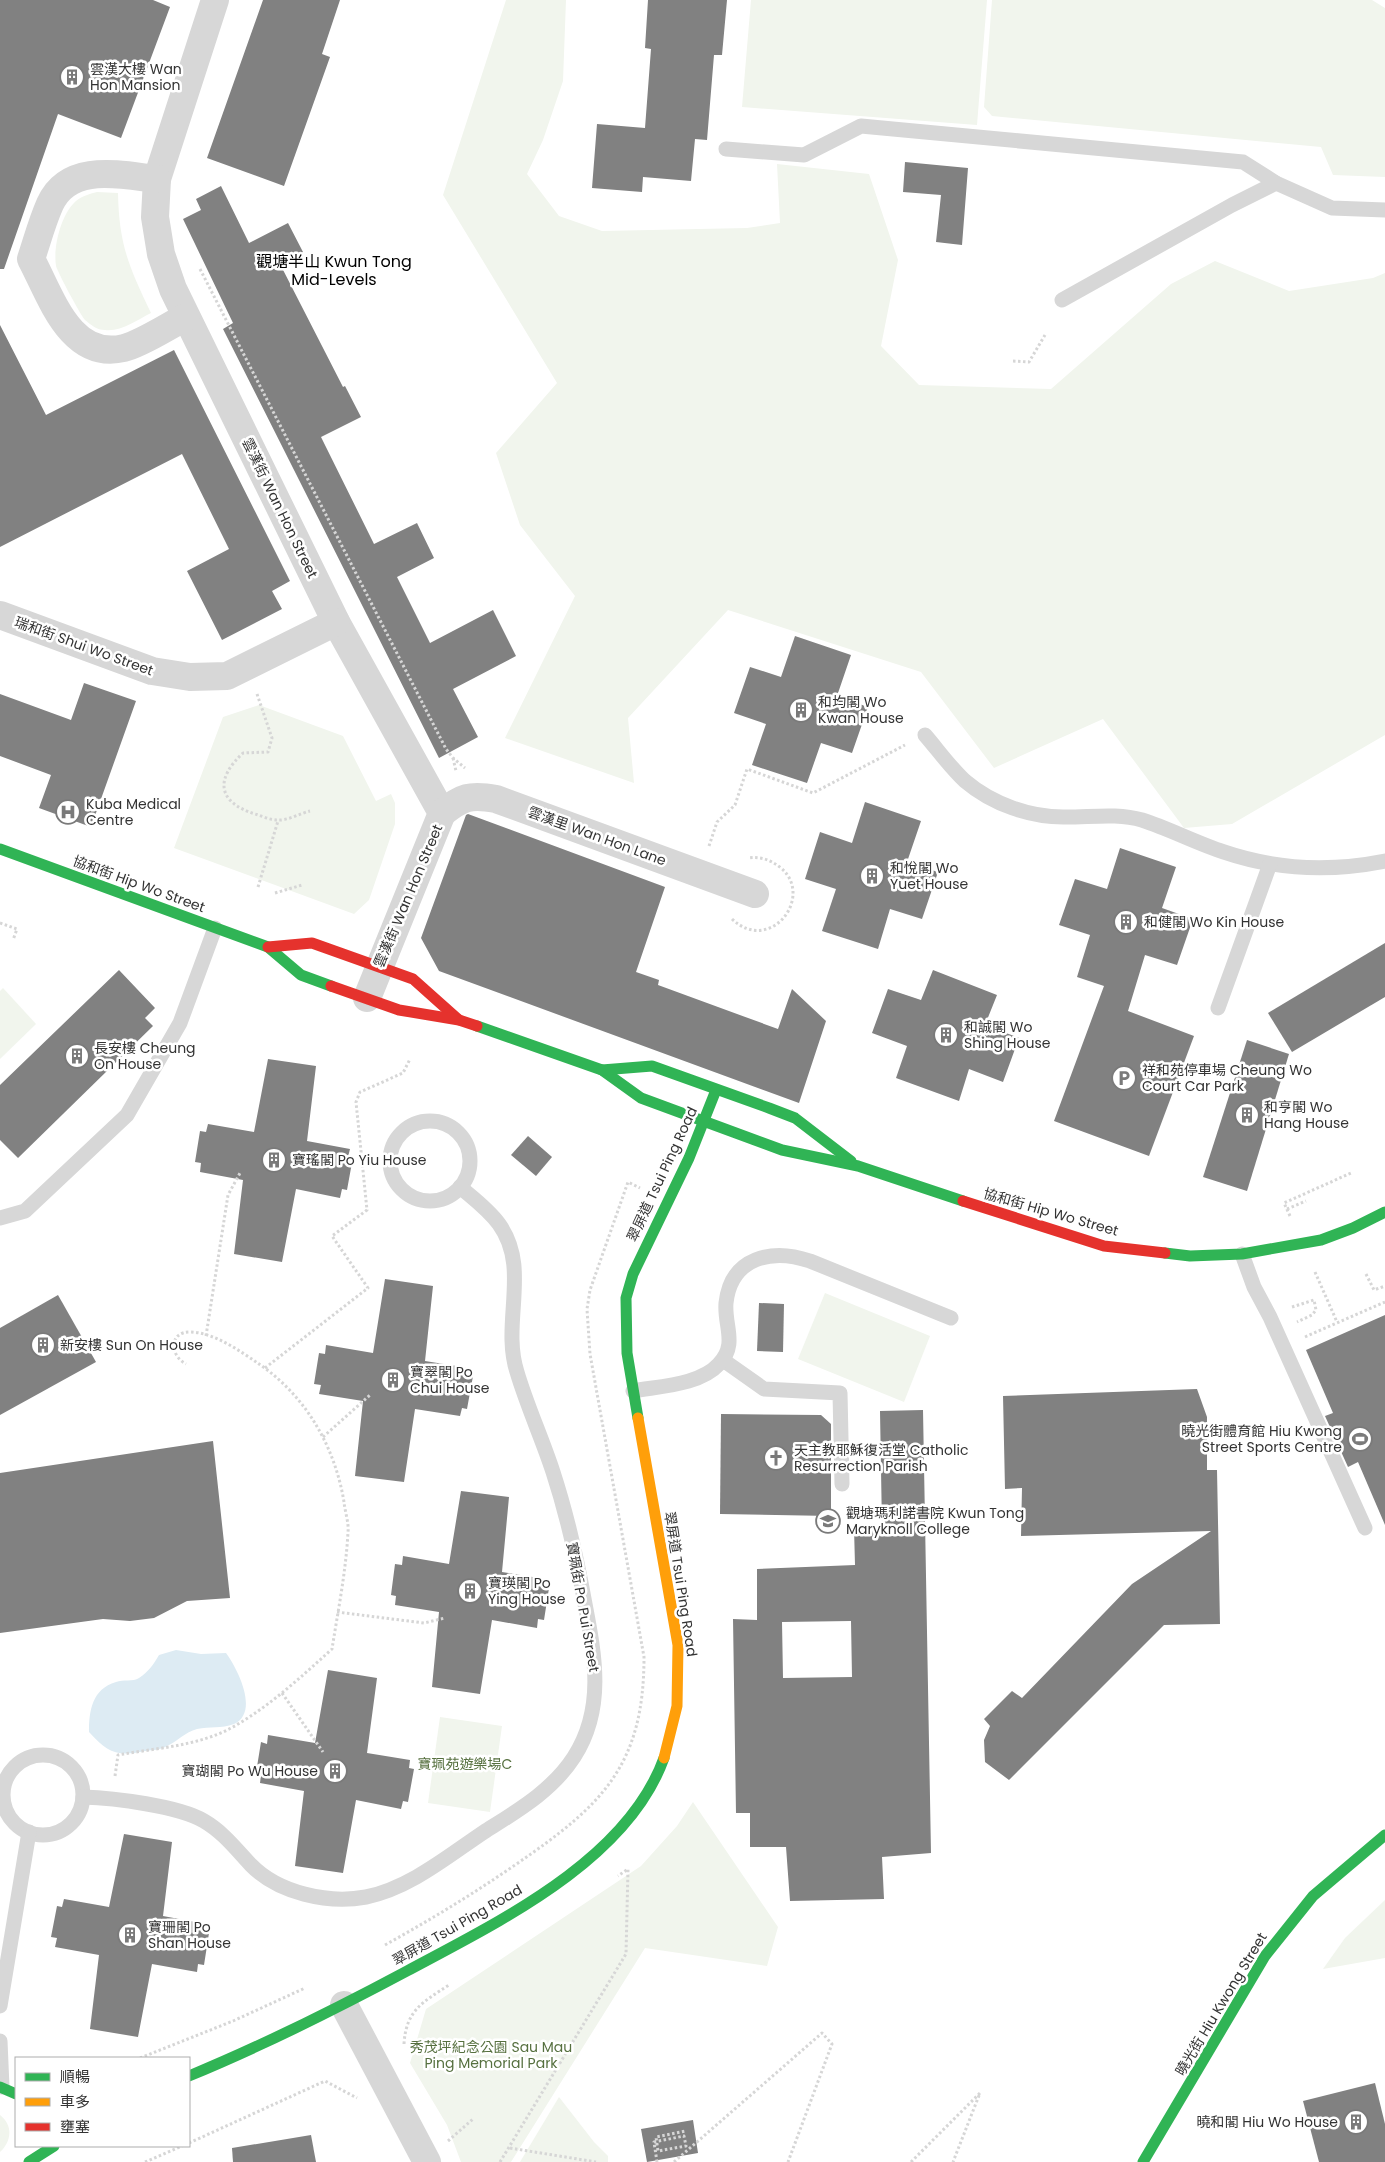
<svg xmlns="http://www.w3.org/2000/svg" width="1385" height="2162" font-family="Poppins,'Noto Sans TC',sans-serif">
	<rect width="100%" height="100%" fill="#fff"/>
	<g fill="#f1f5ed">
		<path d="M506,0H566L563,81L543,140L527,174L559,216L602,231L747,228L780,223L777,164L869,174L898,260L881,346L919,385L1051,389L1171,284L1215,261L1289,291L1373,278L1385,273V735L1232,824L1184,828L1103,719L994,768L921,672L728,610L628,718L634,783L505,738L575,596L520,525L496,453L557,383L443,195Z"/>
		<path d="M751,0H987L977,125L742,107Z"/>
		<path d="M992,0H1372L1385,8V177L1333,175L1321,147L992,116L984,107Z"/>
		<path d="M97,192L118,193C119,245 129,267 151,313C137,320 121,332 105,330C97,330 91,325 85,320C80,314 58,273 56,266C53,247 61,214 76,201C82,196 89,194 97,192Z"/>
		<path d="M259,705L343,736L376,801L391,794L395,803V824L369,900L354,914L174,848L223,717Z"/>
		<path d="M3,988L36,1024L0,1059V991Z"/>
		<path d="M825,1293L930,1336L904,1402L798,1359Z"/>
		<path d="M440,1717L502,1726L490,1812L428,1803Z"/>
		<path d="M693,1802L778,1927L767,1966L645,1948L511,2162H461L447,2125L410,2063L426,2009L641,1866L677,1826Z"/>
		<path d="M1385,1900V1958L1323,1969L1345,1938Z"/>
		<path d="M559,2097L594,2142L608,2156V2162H520Z"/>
		<path d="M0,2115C13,2125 12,2141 0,2152Z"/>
	</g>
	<path fill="#ddebf3" d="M176,1650L201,1654L226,1653C237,1668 260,1712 234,1724C221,1729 210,1726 197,1729C185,1732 178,1741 167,1746C161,1750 152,1750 145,1751C117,1757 108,1753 89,1732C89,1711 92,1689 116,1682C123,1679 133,1682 139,1678C148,1672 154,1664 159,1655Z"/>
	<g fill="#818181" fill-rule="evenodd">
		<path d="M0,0H153L170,7L121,138L58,114L4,269H0Z"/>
		<path d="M263,0H340L322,54L330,57L284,186L207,158Z"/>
		<path d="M648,0H727L722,55H714L707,140L695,139L691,181L643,177L642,192L592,188L597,124L645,128L651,49L645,48Z"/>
		<path d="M905,162L968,168L962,245L936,242L941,195L903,192Z"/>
		<path d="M221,186L249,243L288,223L303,252L280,264L343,387L345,386L361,417L321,437L374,544L417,523L434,558L397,577L430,643L493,610L516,656L453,689L478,737L439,758L223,329L233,323L183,219L201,210L196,199Z"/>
		<path d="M0,325L46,415L174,350L290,581L272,591L282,609L222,640L187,571L229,549L182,454L0,547Z"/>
		<path d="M795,636L851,655L837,696L868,707L852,753L821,743L807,783L752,765L766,724L734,713L750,667L781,677Z"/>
		<path d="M84,683L136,701L91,827L39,808L51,775L0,756V694L71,720Z"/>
		<path d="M865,802L921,821L907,862L938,872L922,919L890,909L878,949L822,931L836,889L805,879L820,832L852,843Z"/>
		<path d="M468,814L665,887L636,972L659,980L658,985L778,1029L792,989L826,1021L799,1103L439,971L421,938L466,815Z"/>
		<path d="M1120,848L1176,867L1162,908L1193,919L1177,965L1145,955L1128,1011L1194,1036L1149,1156L1054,1121L1104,986L1077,977L1090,935L1059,925L1075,879L1107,889Z"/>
		<path d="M1385,943V997L1292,1052L1268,1013Z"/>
		<path d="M119,970L155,1008L145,1018L153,1026L18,1158L0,1140V1085Z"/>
		<path d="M933,970L997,995L985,1025L1019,1038L1003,1082L969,1069L959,1101L896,1078L907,1046L872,1033L888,989L921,1000Z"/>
		<path d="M1247,1040L1289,1054L1247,1191L1203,1177Z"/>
		<path d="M268,1059L316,1066L307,1141L350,1149L348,1157H353L347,1190L342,1189L340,1198L296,1189L282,1262L234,1254L243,1180L200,1172L201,1163L195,1162L200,1131L206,1132L208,1124L254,1132Z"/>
		<path d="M528,1136L552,1157L536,1176L511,1155Z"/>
		<path d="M385,1279L433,1286L425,1361L469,1368L468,1376H473L467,1409L462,1408L460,1416L415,1409L404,1482L355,1476L363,1401L319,1394L321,1385L314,1384L319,1353L325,1354L326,1345L373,1353Z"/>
		<path d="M58,1295L96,1362L0,1415V1328Z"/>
		<path d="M759,1303L784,1304L783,1352L757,1351Z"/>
		<path d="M1385,1315V1525L1358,1462L1348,1467L1325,1416L1333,1413L1306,1350Z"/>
		<path d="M1197,1389L1207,1417V1470H1217L1220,1624L1164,1625L1009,1780L985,1762L984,1740L990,1726L984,1719L1012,1691L1022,1698L1132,1584L1211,1531L1021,1536L1022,1488L1005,1489L1003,1396Z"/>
		<path d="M923,1410L931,1853L882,1857L884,1899L790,1901L786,1847H750V1813H736L733,1619L757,1620V1569L855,1565L854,1528L882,1527L880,1411ZM851,1621L852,1677L783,1678L782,1622Z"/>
		<path d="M721,1414L821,1415L831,1424V1516L720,1514Z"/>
		<path d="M213,1441L230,1598L187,1601L154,1618L130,1621L103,1619L0,1633V1473Z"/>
		<path d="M461,1491L509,1497L502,1572L545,1579L544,1587L549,1588L544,1620L538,1619L537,1628L492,1620L480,1694L432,1687L439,1612L395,1605L396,1596L391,1595L395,1564L402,1565L403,1556L449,1564Z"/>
		<path d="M328,1670L377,1678L367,1753L410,1760L409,1768L414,1769L408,1802L403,1801L401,1809L356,1800L343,1873L295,1866L304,1791L260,1783L261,1775L256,1773L261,1742L267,1744L268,1735L315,1743Z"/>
		<path d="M124,1834L172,1842L163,1916L206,1924L205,1932L209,1933L204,1965L198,1964L197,1972L152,1964L138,2037L90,2029L99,1955L55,1947L57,1938L51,1937L57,1906L62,1907L64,1899L109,1907Z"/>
		<path d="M1375,2083L1385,2124V2162H1319L1303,2101Z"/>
		<path d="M693,2120L698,2153L647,2162L641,2129Z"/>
		<path d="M311,2135L316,2162H233L232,2148Z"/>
	</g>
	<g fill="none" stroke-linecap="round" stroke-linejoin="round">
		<g stroke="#d6d6d6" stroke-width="3" stroke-dasharray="2.5 2.5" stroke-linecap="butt">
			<path d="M200,269L446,749L453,758L465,768"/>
			<path d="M1013,361L1029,362L1045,335"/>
			<path d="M257,694L272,738L268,752L243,753C215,779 217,802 255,814C262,816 270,820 277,820C287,821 301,813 310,811"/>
			<path d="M453,758L456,771"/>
			<path d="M709,846L717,822L735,805L747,769L813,793L905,745"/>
			<path d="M258,887L278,821"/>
			<path d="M275,893L302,885"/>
			<path d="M732,919C770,955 815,897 781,868C771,860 760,856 748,858"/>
			<path d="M0,923L17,929L13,940"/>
			<path d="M1287,1209L1306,1201"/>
			<path d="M1290,1216L1284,1203L1351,1173"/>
			<path d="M1315,1272L1337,1322"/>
			<path d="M1366,1274L1374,1290L1385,1286"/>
			<path d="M1292,1307L1314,1300L1316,1310L1312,1315L1297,1322"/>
			<path d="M206,1336L228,1195L240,1173"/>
			<path d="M1305,1337L1385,1302"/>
			<path d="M265,1368L368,1288L332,1236L367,1210L356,1102L360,1092L403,1073L410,1059"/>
			<path d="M323,1437L370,1395"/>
			<path d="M337,1612L424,1623L445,1618"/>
			<path d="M282,1693L323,1752"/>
			<path d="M115,1776L118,1755C156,1748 199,1746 233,1727C270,1706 301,1677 332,1649C338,1611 346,1571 348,1532C349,1523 345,1512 344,1502C335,1447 306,1396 259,1364C240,1351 215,1333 191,1332C169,1331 169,1355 186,1364"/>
			<path d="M385,1945C430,1920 473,1894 515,1865C601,1806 644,1767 644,1657L590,1354L587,1309L590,1290L628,1182L640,1188"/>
			<path d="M404,2044C406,2010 423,2002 449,1985"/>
			<path d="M140,2058L233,2021L305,1988"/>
			<path d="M448,2141L473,2119"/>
			<path d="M189,2143L325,2081L357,2098"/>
			<path d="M510,2148L596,2162"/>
			<path d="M145,2162L182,2146"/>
			<path d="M500,2162L626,1954L628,1869L618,1876"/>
			<path d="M657,2162L654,2142L684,2136L686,2146L658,2151L656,2137L686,2131"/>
			<path d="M674,2162L822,2033L832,2044L788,2162"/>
			<path d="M911,2162L980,2093L953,2162"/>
		</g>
		<g stroke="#d7d7d7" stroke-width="15">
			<path d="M726,149L804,155L861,126L1243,162L1276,183L1332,208L1385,210"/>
			<path d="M1062,300L1232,205L1276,183"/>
			<path d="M925,735C938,750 950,767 965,781C992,804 1031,818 1067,817C1092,817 1118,813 1142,820C1170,829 1196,843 1224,852C1277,870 1330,872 1385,861"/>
			<path d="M1218,1008L1270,864"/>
			<circle cx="430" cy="1161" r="40"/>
			<path d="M0,1218L25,1211L127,1115L180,1023L215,928"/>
			<path d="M1242,1254L1254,1287L1270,1317L1365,1528"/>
			<path d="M723,1360L764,1389L840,1393L842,1484"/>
			<path d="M633,1391C660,1386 700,1385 719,1364C738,1344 724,1326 726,1303C731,1257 772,1248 810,1261L951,1318"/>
			<circle cx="43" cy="1795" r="40"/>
			<path d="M83,1797C114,1798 179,1806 204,1821C223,1832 236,1849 251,1865C278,1893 328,1904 366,1897C410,1888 448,1856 484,1832C517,1811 552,1791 574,1757C605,1709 595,1656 585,1604C577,1559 567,1515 553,1472C542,1438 527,1406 517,1372C501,1323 531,1268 499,1224C488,1209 474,1199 460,1187"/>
			<path d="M0,2006L29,1832"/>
			<path d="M0,2041L2,2087"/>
		</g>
		<g stroke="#d7d7d7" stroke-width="28">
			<path d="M215,0L157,179L155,217L161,254L173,289L336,622L442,813L367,998"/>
			<path d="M157,179C121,175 69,162 50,204C42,222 37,241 31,259C51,296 70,361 124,348C143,343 168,326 186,317"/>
			<path d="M0,615L152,671L190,677L227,676L336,622"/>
			<path d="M442,813C462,797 470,794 496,799L755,894"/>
			<path d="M344,2005L427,2162"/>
		</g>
		<g stroke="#30b455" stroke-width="11">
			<path d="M0,849L268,947L301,975L331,986"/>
			<path d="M477,1026L602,1070L641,1098L782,1150L858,1166L963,1201"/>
			<path d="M602,1070L652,1066L769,1108L795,1118L851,1161"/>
			<path d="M1165,1253L1190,1256L1242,1254L1321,1240L1353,1228L1385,1212"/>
			<path d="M638,1418L627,1353L626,1298L633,1274L689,1158L716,1090"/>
			<path d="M189,2076C264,2045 336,2009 407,1971C498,1922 627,1861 664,1758"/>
			<path d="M0,2087L16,2094"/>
			<path d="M29,2162L54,2146"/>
			<path d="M1143,2162L1265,1956L1313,1896L1385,1835"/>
		</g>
		<path stroke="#ff9f0a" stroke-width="11" d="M638,1418L678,1645L677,1706L664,1758"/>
		<g stroke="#e5322d" stroke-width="11">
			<path d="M268,947L312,943L413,979L459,1020"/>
			<path d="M331,986L399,1010L459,1020L477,1026"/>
			<path d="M963,1201L1104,1246L1165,1253"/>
		</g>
	</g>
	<defs>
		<g id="building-ring" transform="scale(1.25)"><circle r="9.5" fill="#fff" stroke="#7a7a7a" stroke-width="1.5"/><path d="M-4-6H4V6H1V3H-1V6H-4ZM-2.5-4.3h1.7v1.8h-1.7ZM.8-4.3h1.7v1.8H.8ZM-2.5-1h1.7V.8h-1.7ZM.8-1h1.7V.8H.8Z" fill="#7a7a7a"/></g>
		<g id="hospital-ring" transform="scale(1.25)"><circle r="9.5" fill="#fff" stroke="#7a7a7a" stroke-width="1.5"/><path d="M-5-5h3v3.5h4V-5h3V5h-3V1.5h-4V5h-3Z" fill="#7a7a7a"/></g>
		<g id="parking-ring" transform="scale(1.25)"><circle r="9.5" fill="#fff" stroke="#7a7a7a" stroke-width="1.5"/><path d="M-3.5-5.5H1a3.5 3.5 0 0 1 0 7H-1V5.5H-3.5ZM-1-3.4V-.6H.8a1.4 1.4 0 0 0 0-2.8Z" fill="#7a7a7a"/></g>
		<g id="stadium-ring" transform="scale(1.25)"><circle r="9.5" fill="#fff" stroke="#7a7a7a" stroke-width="1.5"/><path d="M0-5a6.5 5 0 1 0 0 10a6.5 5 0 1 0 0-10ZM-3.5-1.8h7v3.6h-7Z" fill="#7a7a7a"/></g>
		<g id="church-ring" transform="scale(1.25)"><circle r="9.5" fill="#fff" stroke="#7a7a7a" stroke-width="1.5"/><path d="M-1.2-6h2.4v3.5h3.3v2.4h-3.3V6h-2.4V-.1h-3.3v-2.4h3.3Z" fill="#7a7a7a"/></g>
		<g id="school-ring" transform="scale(1.25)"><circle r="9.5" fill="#fff" stroke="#7a7a7a" stroke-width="1.5"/><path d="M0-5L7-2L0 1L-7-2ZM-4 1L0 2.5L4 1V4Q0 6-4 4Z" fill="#7a7a7a"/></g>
	</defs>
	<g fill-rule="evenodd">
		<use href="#building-ring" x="72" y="77"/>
		<use href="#building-ring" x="801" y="710"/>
		<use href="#hospital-ring" x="68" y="812"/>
		<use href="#building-ring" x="872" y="876"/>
		<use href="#building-ring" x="1126" y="922"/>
		<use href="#building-ring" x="946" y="1035"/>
		<use href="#building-ring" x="77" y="1056"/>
		<use href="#parking-ring" x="1124" y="1078"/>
		<use href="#building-ring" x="1247" y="1115"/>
		<use href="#building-ring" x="274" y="1160"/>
		<use href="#building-ring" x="43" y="1345"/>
		<use href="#building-ring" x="393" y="1380"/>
		<use href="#stadium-ring" x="1360" y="1439"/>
		<use href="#church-ring" x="776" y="1458"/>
		<use href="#school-ring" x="828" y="1521"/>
		<use href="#building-ring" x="470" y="1591"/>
		<use href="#building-ring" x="335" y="1771"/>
		<use href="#building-ring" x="130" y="1935"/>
		<use href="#building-ring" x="1356" y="2122"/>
	</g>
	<g text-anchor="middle" stroke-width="5" stroke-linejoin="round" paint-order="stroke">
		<g font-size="14" fill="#333" stroke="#fff" text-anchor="start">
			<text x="90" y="74">雲漢大樓 Wan<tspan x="90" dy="16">Hon Mansion</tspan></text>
			<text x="818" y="707">和均閣 Wo<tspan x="818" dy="16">Kwan House</tspan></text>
			<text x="86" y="809">Kuba Medical<tspan x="86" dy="16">Centre</tspan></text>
			<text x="890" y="873">和悅閣 Wo<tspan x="890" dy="16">Yuet House</tspan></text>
			<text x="1144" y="927">和健閣 Wo Kin House</text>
			<text x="964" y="1032">和誠閣 Wo<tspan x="964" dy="16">Shing House</tspan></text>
			<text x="94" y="1053">長安樓 Cheung<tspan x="94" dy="16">On House</tspan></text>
			<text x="1142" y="1075">祥和苑停車場 Cheung Wo<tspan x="1142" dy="16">Court Car Park</tspan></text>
			<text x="1264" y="1112">和亨閣 Wo<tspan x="1264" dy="16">Hang House</tspan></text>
			<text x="292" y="1165">寶瑤閣 Po Yiu House</text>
			<text x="60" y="1350">新安樓 Sun On House</text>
			<text x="410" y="1377">寶翠閣 Po<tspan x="410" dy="16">Chui House</tspan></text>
			<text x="1342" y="1436" text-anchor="end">曉光街體育館 Hiu Kwong<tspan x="1342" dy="16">Street Sports Centre</tspan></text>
			<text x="794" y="1455">天主教耶穌復活堂 Catholic<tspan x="794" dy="16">Resurrection Parish</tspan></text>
			<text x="846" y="1518">觀塘瑪利諾書院 Kwun Tong<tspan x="846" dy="16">Maryknoll College</tspan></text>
			<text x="488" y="1588">寶瑛閣 Po<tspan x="488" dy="16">Ying House</tspan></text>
			<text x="318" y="1776" text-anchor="end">寶瑚閣 Po Wu House</text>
			<text x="148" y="1932">寶珊閣 Po<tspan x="148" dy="16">Shan House</tspan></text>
			<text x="1338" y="2127" text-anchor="end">曉和閣 Hiu Wo House</text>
		</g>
		<g font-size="14" fill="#333" stroke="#fff">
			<text transform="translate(280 508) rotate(64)" y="5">雲漢街 Wan Hon Street</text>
			<text transform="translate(84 646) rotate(20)" y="5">瑞和街 Shui Wo Street</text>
			<text transform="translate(597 836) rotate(20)" y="5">雲漢里 Wan Hon Lane</text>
			<text transform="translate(139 884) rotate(20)" y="5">協和街 Hip Wo Street</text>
			<text transform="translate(408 896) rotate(-67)" y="5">雲漢街 Wan Hon Street</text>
			<text transform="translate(662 1174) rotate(-65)" y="5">翠屏道 Tsui Ping Road</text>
			<text transform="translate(1051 1212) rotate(16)" y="5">協和街 Hip Wo Street</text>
			<text transform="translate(681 1584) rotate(81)" y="5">翠屏道 Tsui Ping Road</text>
			<text transform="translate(583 1607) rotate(80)" y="5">寶珮街 Po Pui Street</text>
			<text transform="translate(457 1925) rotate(-30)" y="5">翠屏道 Tsui Ping Road</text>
			<text transform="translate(1221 2004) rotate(-59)" y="5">曉光街 Hiu Kwong Street</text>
		</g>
		<g font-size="14" fill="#56703f" stroke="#fff">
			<text x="465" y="1769">寶珮苑遊樂場C</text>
			<text x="491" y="2052">秀茂坪紀念公園 Sau Mau<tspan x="491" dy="16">Ping Memorial Park</tspan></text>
		</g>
		<g font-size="16" fill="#000" stroke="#fff">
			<text x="334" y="267">觀塘半山 Kwun Tong<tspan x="334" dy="18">Mid-Levels</tspan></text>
		</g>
	</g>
	<rect x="15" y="2057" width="175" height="90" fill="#ffffff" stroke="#adadad"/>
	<rect x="25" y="2073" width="25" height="8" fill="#30b455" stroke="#adadad"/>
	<text x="60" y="2082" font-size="15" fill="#333333">順暢</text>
	<rect x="25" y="2098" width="25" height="8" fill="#ff9f0a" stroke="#adadad"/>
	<text x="60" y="2107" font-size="15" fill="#333333">車多</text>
	<rect x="25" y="2123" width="25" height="8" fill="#e5322d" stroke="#adadad"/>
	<text x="60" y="2132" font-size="15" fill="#333333">壅塞</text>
</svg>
